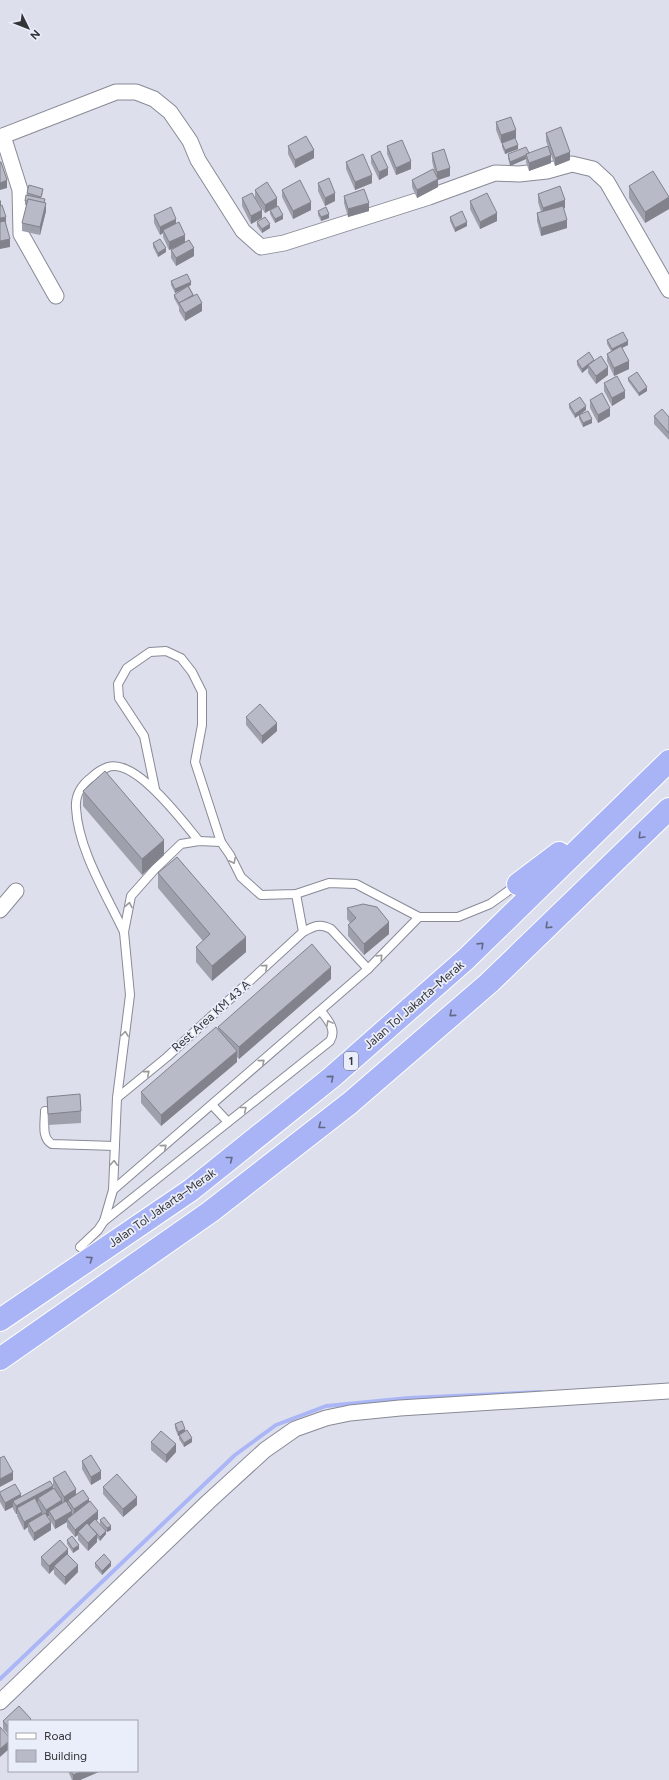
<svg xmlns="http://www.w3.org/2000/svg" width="669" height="1780" font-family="Figtree,sans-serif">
	<rect width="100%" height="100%" fill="#dde0ec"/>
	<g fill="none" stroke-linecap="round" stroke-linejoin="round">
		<path stroke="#abb6f7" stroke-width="4" d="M0,1679L235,1455L276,1425L326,1406L409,1398L541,1392"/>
		<g stroke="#888a96" stroke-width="10">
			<g id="lane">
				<path d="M155,789L144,736L119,698L118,684L127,668L150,652L166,651L181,658L192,672L202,692V725L195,762L221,842"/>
				<path d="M296,894L303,932"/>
				<path d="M124,932C106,894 78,849 76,808C75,795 82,784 92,777C96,773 103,769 108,767C136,758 183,822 199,841"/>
				<path d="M117,1098L167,1057L303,932C314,926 320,923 331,929L368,969"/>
				<path d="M213,1106L228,1122"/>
				<path d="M45,1111C45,1122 41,1138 52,1144L115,1146"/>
				<path d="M113,1190L368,969L419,917"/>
				<path d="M104,1221L330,1041C337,1030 328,1020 321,1011"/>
				<path d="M80,1247L98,1230L104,1221L113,1190L117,1098L130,995L124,932L131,896L155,869L181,844L199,841L221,842L230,855L241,877L261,895L296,894L329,883L356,884L419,917H458L490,904L518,884"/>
			</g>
		</g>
		<g stroke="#888a96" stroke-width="17">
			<g id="street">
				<path d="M3,136L20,190L21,234L56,296"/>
				<path d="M0,137L116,92H136L154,99L170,112L190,141L198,160L243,231L261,247L284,243L429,197L495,173L519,174L547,171L572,164L593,169L607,182L669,290"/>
				<path d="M0,910L16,891"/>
				<path d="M0,1702L208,1502L265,1450L295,1429L326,1418L350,1413L400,1408L669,1391"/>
			</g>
		</g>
		<g stroke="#fff" stroke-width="24">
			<g id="highway">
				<path d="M518,884L559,853"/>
				<path d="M0,1320L191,1190L332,1077L466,959L669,761"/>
				<path d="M0,1359L210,1212L350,1103L489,983L669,809"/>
			</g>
		</g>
		<use href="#lane" stroke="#fff" stroke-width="8"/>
		<use href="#street" stroke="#fff" stroke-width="15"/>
		<use href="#highway" stroke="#a9b4f6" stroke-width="22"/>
	</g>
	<g fill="#9ea0ab">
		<path d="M496,122L516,138L501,143L496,130Z"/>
		<path d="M546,133L570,160L555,166L546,141Z"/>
		<path d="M502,143L518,149L505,154L502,147Z"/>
		<path d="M288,146L314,158L295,168L288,154Z"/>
		<path d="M387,146L411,169L396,175L387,154Z"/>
		<path d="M432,153L450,176L438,180V187L417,198L412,187V180L435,174L432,161Z"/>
		<path d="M529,153L551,163L529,171L526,162V159L510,166L508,158V154Z"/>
		<path d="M371,156L388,175L379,180L371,163Z"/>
		<path d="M346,162L372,183L355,190L346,169Z"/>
		<path d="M318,183L335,201L325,206L318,191Z"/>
		<path d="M629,186L669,209L645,223L629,198Z"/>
		<path d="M255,190L277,206L265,213L255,198Z"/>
		<path d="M282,190L311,210L293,219L282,197Z"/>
		<path d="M27,193H43L41,198L45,203L46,211L40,235L22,231V223L27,205H25V201Z"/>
		<path d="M538,194L565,208H563L567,228L541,236L537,221V213L541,212L538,202Z"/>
		<path d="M344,196L369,211L348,217L344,203Z"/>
		<path d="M242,198L262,218L251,224L242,206Z"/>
		<path d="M470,201L497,221L480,229L470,209Z"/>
		<path d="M270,210L283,219L275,223L270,214Z"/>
		<path d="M318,211L329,218L321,221L318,215Z"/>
		<path d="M154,215L176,224L185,242L194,256L176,266L171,258V250L177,247L169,250L163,237V233L160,235L154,223Z"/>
		<path d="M450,217L467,226L455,232L450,221Z"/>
		<path d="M257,222L270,228L262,233L257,226Z"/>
		<path d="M153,243L166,252L158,257L153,247Z"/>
		<path d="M171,281L191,285L189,286L202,311L185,321L179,311V307L174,298V295L186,288L175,293L171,285Z"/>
		<path d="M607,340L628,345L622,348L629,369L614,376L607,361V354L611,351L607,344Z"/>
		<path d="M577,361H594L608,375L596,384L588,373V368L582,373L577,365Z"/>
		<path d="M628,378L647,391L639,396L628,381Z"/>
		<path d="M604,383L625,398L612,406L604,391Z"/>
		<path d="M590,400L610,416L598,423L590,408Z"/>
		<path d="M569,404L586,410L575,418L569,408Z"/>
		<path d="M579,415L592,423L583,427L579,419Z"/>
		<path d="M654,416L669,417V440L654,424Z"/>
		<path d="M246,717L277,731L262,744L246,725Z"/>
		<path d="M83,791L164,855L142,875L83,806Z"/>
		<path d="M158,873L246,952L212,981L196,962V947L203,941L158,888Z"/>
		<path d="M347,908L389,934L364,955L348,936V925L350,923L347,919Z"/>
		<path d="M331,979L239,1059L237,1057V1062L161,1126L141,1103V1092L218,1029V1027Z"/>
		<path d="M47,1097L81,1111V1123L48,1125Z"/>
		<path d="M175,1424L185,1431L192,1442L184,1447L179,1439V1435L178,1436L175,1428Z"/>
		<path d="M151,1442L176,1452L166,1463L151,1450Z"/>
		<path d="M82,1461L101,1479L91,1485L82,1469Z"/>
		<path d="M53,1478L89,1503L98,1519L96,1521L106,1534L100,1541L97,1538V1542L88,1551L78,1540V1535L75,1537L67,1527V1522L55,1529L49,1518V1516L47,1517L51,1530L34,1541L28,1531V1527L24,1530L17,1516V1514H16L13,1509V1507L5,1511L0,1502V1492L21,1497L53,1489L54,1488L53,1486Z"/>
		<path d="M103,1487L137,1505L123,1517L103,1494Z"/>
		<path d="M100,1520L111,1530L107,1532L100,1524Z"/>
		<path d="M67,1540L79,1549L73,1553L67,1544Z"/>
		<path d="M68,1555L78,1572L65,1585L54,1574V1569L49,1574L41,1565V1557Z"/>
		<path d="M95,1563L111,1566L102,1575L95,1567Z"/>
		<path d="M19,1706L31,1719V1721H9V1735L3,1729V1721Z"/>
		<path d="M68,1771H101L80,1780H72Z"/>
	</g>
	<g fill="#81828b">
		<path d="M516,130V138L501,143V135Z"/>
		<path d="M518,145V149L505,154V150Z"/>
		<path d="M314,150V158L295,168V160Z"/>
		<path d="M570,152V160L555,166V158Z"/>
		<path d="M551,155V163L529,171V163Z"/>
		<path d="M526,156V159L510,166V162Z"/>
		<path d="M411,161V169L396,175V168Z"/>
		<path d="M388,168V175L379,180V172Z"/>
		<path d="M450,168V176L438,180V187L417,198V190L437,180V172Z"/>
		<path d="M372,175V183L355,190V182Z"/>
		<path d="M7,180V188L0,190V183Z"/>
		<path d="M335,193V201L325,206V198Z"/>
		<path d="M669,197V209L645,223V212Z"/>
		<path d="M277,198V206L265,213V205Z"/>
		<path d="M1,200V208L0,209V201Z"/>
		<path d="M565,200V208L543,216V208Z"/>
		<path d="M311,202V210L293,219V211Z"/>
		<path d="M46,203V211L40,235V227Z"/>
		<path d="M369,203V211L348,217V209Z"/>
		<path d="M262,210V218L251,224V216Z"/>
		<path d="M497,213V221L480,229V222Z"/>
		<path d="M329,214V218L321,221V217Z"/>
		<path d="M283,215V219L275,223V219Z"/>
		<path d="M6,217V225L0,226V218Z"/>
		<path d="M176,219V227L163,230V233L160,235V227Z"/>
		<path d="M567,220V228L541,236V228Z"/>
		<path d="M467,222V226L455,232V228Z"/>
		<path d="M270,224V228L262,233V229Z"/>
		<path d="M185,235V243L169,250V242Z"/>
		<path d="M10,239V247L0,249V241Z"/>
		<path d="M166,248V252L158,257V253Z"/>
		<path d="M194,248V256L176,266V258Z"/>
		<path d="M191,282V285L175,293V289Z"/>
		<path d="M202,303V311L185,321V313Z"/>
		<path d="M628,341V345L612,353V349Z"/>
		<path d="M594,360V364L588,365V368L582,373V369Z"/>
		<path d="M629,361V369L614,376V368Z"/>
		<path d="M608,367V375L596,384V376Z"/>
		<path d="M647,387V391L639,396V393Z"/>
		<path d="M625,391V398L612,406V398Z"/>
		<path d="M586,406V410L575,418V414Z"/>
		<path d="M610,408V416L598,423V415Z"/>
		<path d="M592,419V423L583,427V423Z"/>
		<path d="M277,723V731L262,744V736Z"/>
		<path d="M164,840V855L142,875V859Z"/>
		<path d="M389,922V934L364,955V944Z"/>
		<path d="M246,937V952L212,981V966Z"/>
		<path d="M331,967V979L239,1059V1047Z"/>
		<path d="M237,1051V1062L161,1126V1115Z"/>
		<path d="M185,1429V1433L178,1436V1432Z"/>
		<path d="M192,1438V1442L184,1447V1443Z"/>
		<path d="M176,1444V1452L166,1463V1455Z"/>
		<path d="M101,1471V1479L91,1485V1477Z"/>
		<path d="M13,1472V1480L0,1487V1479Z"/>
		<path d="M53,1486V1494L38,1498V1502L19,1512L17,1508V1514H16V1506Z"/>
		<path d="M76,1489V1497L68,1500V1502L64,1504V1497Z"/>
		<path d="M21,1494V1502L13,1501V1507L5,1511V1503Z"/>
		<path d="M137,1497V1505L123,1517V1509Z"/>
		<path d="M89,1499V1507L74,1517V1509Z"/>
		<path d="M62,1500V1508L49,1511V1516L46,1518V1510Z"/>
		<path d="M72,1511V1519H67V1522L55,1529V1521Z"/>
		<path d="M98,1511V1519L89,1526L78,1532V1535L75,1537V1530Z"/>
		<path d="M42,1512V1520L28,1523V1527L24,1530V1522Z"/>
		<path d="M51,1522V1530L34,1541V1533Z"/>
		<path d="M111,1526V1530L107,1532V1528Z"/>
		<path d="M106,1531V1534L100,1541V1537Z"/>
		<path d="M97,1534V1542L88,1551V1543Z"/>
		<path d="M79,1545V1549L73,1553V1549Z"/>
		<path d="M68,1549V1557L54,1566V1569L49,1574V1566Z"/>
		<path d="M111,1562V1566L102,1575V1571Z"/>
		<path d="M78,1565V1572L65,1585V1577Z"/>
		<path d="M9,1741V1749L0,1757V1749Z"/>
		<path d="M82,1771H101L80,1780H73V1775Z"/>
	</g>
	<g fill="#b8bac7" stroke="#81828b">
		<path d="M511,117L516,130L501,135L496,122Z"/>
		<path d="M561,127L570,152L555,158L546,133Z"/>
		<path d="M306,136L314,150L295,160L288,146Z"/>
		<path d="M515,138L518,145L505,150L502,143Z"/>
		<path d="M402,140L411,161L396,168L387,146Z"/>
		<path d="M548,146L551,155L529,163L526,154Z"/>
		<path d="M526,147L529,153L526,154V155L510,162L508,154Z"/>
		<path d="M444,149L450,168L437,172L432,153Z"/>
		<path d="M380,151L388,168L379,172L371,156Z"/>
		<path d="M363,154L372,175L355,182L346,162Z"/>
		<path d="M0,162H1L7,180L0,183Z"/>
		<path d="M433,169L438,179L417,190L412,180Z"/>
		<path d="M653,171L669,197L645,212L629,186Z"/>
		<path d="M329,178L335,193L325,198L318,183Z"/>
		<path d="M300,180L311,202L293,211L282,190Z"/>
		<path d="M267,182L277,198L265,205L255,190Z"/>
		<path d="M29,185L43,189L41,197L27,193Z"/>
		<path d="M560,186L565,200L543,208L538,194Z"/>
		<path d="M364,189L369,203L348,209L344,196Z"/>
		<path d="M252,193L262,210L251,216L242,198Z"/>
		<path d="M487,193L497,213L480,222L470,201Z"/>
		<path d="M26,195L45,199L44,203L28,199V201H25Z"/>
		<path d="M28,199L46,203L40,227L22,223Z"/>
		<path d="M2,205L6,217L0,218V206Z"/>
		<path d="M278,206L283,215L275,219L270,210Z"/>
		<path d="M563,206L567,220L541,228L537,213Z"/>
		<path d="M171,207L176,219L160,227L154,215Z"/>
		<path d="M326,207L329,214L321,217L318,211Z"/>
		<path d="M462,211L467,222L455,228L450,217Z"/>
		<path d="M265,217L270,224L262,229L257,222Z"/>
		<path d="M5,221L10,239L0,241V222Z"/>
		<path d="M179,222L185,235L169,242L163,230Z"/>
		<path d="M160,239L166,248L158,253L153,243Z"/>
		<path d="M189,240L194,248L176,258L171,250Z"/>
		<path d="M187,274L191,282L175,289L171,281Z"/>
		<path d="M188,286L193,295L179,303L174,295Z"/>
		<path d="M197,294L202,303L185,313L179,303Z"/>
		<path d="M623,332L628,341L612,349L607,340Z"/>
		<path d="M621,346L629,361L614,368L607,354Z"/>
		<path d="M589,352L594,360L582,369L577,361Z"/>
		<path d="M601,356L608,367L596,376L588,365Z"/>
		<path d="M637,372L647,387L639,393L628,378Z"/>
		<path d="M617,376L625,391L612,398L604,383Z"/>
		<path d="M602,393L610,408L598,415L590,400Z"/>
		<path d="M580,397L586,406L575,414L569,404Z"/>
		<path d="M662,409L669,417V433L654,416Z"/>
		<path d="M588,411L592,419L583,423L579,415Z"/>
		<path d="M260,704L277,723L262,736L246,717Z"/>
		<path d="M105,771L164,840L142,859L83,791Z"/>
		<path d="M177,857L246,937L212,966L196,947L210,934L158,873Z"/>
		<path d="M363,904L377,907L389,922L364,944L348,925L356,918L347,908Z"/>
		<path d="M312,944L331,967L239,1047L218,1027Z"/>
		<path d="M216,1027L237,1051L161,1115L141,1092Z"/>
		<path d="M80,1094L81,1111L48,1114L47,1097Z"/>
		<path d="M182,1421L185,1429L178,1432L175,1424Z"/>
		<path d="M187,1430L192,1438L184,1443L179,1435Z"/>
		<path d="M161,1431L176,1444L166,1455L151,1442Z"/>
		<path d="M91,1455L101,1471L91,1477L82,1461Z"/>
		<path d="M4,1456L13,1472L0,1479V1458Z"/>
		<path d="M65,1471L76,1489L64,1497L53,1478Z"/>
		<path d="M117,1474L137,1497L123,1509L103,1487Z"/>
		<path d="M50,1481L53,1486L16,1506L13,1501Z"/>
		<path d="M15,1484L21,1494L5,1503L0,1494V1492Z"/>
		<path d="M54,1488L62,1500L46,1510L38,1498Z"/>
		<path d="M83,1490L89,1499L74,1509L68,1500Z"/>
		<path d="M35,1498L42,1512L24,1522L17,1508Z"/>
		<path d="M66,1501L72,1511L55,1521L49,1511Z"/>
		<path d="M90,1501L98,1511L75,1530L67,1519Z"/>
		<path d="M45,1513L51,1522L34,1533L28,1523Z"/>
		<path d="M104,1517L111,1526L107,1528L100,1520Z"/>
		<path d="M95,1519L106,1531L100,1537L89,1525Z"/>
		<path d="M87,1523L97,1534L88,1543L78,1532Z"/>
		<path d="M72,1536L79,1545L73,1549L67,1540Z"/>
		<path d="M60,1540L68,1549L49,1566L41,1557Z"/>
		<path d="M67,1554L78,1565L65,1577L54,1566Z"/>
		<path d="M104,1554L111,1562L102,1571L95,1563Z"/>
		<path d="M19,1706L31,1719L29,1721H9V1728L3,1721Z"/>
		<path d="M0,1727L9,1737V1741L0,1749Z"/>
		<path d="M71,1771H82L73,1775Z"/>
	</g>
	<defs><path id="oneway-chevron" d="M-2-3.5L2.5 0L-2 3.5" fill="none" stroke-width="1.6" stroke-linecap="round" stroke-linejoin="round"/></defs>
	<g stroke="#636885">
		<use href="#oneway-chevron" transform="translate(641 836) rotate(135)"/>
		<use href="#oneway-chevron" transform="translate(548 926) rotate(136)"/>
		<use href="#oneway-chevron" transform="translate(481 945) rotate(-44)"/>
		<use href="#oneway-chevron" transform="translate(452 1014) rotate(139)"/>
		<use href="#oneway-chevron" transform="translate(331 1078) rotate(-40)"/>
		<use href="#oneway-chevron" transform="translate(321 1126) rotate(142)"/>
		<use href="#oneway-chevron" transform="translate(230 1159) rotate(-38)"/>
		<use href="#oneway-chevron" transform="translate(90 1259) rotate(-34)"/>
	</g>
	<g stroke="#9a9a9c">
		<use href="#oneway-chevron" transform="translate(233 861) rotate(63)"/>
		<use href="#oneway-chevron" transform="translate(129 905) rotate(-79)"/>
		<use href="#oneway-chevron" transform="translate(380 957) rotate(-46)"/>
		<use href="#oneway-chevron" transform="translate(265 967) rotate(-42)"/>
		<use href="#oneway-chevron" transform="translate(329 1023) rotate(-118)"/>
		<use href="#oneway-chevron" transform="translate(125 1034) rotate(-83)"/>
		<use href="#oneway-chevron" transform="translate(262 1062) rotate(-41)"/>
		<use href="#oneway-chevron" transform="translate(147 1073) rotate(-40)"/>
		<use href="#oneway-chevron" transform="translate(244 1109) rotate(-38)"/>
		<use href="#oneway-chevron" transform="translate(164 1147) rotate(-40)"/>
		<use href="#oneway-chevron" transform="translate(114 1163) rotate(-87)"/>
	</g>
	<g text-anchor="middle" stroke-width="3.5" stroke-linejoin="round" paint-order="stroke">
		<rect fill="#eaedfa" stroke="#6b6c73" stroke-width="1" x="344" y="1052" width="14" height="18" rx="3"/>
		<g font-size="11" font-weight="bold" fill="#343539">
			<text x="351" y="1065">1</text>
		</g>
		<g font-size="12" fill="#343539" stroke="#eaedfa">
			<text transform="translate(414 1005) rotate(-41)" y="4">Jalan Tol Jakarta–Merak</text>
			<text transform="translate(211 1016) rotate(-42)" y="4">Rest Area KM 43 A</text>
			<text transform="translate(162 1208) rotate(-35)" y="4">Jalan Tol Jakarta–Merak</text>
		</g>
	</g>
	<rect x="8" y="1720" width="130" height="52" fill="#eaedfa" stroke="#a1a3ad"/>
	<rect x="16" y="1733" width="20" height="6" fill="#ffffff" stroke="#a1a3ad"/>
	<text x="44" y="1740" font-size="12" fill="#343539">Road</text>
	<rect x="16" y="1750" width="20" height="12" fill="#b8bac7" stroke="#a1a3ad"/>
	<text x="44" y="1760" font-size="12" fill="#343539">Building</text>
	<g transform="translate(28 28) rotate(133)" stroke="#eaedfa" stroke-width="3" paint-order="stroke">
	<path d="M0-3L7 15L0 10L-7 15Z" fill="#343539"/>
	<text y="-6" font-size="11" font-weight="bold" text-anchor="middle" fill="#343539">N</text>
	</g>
</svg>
